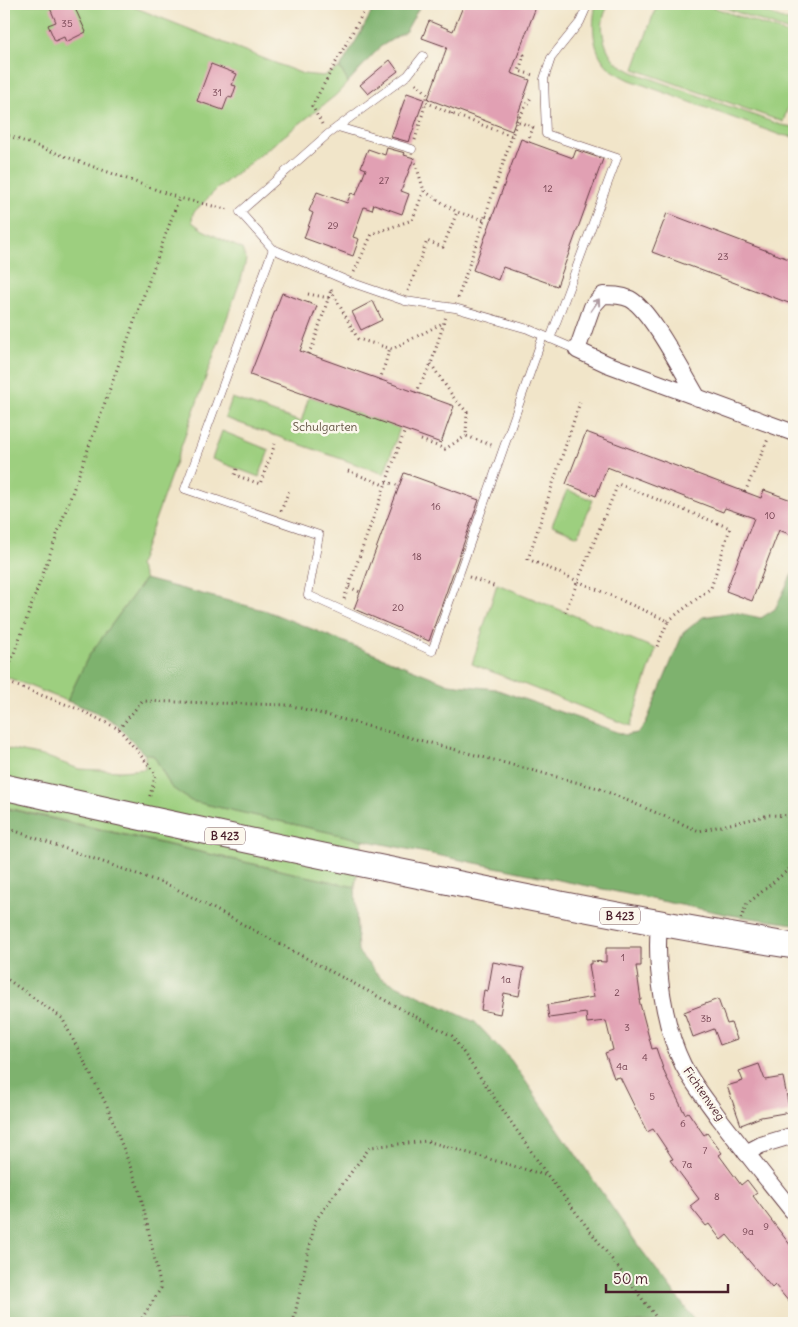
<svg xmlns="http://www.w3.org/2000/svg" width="798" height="1327" font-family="Delius,sans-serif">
	<rect width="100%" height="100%" fill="#fbf7ec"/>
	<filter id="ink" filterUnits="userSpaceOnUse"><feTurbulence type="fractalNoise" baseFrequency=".02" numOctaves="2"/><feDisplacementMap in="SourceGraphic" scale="10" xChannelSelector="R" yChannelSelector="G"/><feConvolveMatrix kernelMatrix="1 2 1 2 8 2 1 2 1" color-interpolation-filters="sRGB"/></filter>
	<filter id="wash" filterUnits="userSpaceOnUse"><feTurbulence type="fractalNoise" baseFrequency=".0096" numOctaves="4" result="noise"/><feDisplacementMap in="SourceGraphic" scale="20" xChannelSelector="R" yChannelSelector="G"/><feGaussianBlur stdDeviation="1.12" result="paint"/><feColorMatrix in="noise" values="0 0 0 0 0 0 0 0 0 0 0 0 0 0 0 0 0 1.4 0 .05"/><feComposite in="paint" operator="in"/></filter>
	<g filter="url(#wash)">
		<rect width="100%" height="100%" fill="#f1e5c9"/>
		<g fill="#9dcf7f" stroke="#747755">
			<path d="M4,4H126L303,74L323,76L340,68L348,82L336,95L218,188L193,213L192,222L203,230L242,249L246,260L242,276L139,565L145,579L88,657L67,701L4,676Z"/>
			<path d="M596,4H610C597,20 602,47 616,62C621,66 628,69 633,72L781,125L794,127V137L780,135L630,80C624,77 618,74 612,70C592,55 591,26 596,4Z"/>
			<path d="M657,4H704L794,36V89L783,122L634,69Z"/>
			<path d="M714,4H741L794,23V33Z"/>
			<path d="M309,396L400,428L384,474L225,418L232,398L301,422Z"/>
			<path d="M222,431L269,450L259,477L212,459Z"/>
			<path d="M567,490L593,500L578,536L552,525Z"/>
			<path d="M497,584L656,649L630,726L472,664Z"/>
			<path d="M4,748L47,757L79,769L121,771L145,769V755L147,753L154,756L171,787L191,801L363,840L355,887L4,807Z"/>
		</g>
		<g fill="#7eb26e" stroke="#64684c">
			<path d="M376,4H421L406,31L380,47L348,82L340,68L361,32Z"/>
			<path d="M794,570V924L730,915L363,840L191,801L171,787L154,756L147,753L145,755L117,725L94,711L67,701L88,657L145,579L267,611L449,684L495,689L626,735L637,733L645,725L683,633L703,617L733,612L761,618L775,609Z"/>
			<path d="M4,808L355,887L358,952L381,978L475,1022L511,1060L640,1248L697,1323H4Z"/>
		</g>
		<g id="blocks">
			<g fill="#e1a0b3">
				<path d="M58,4H73L86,32L66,42L64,37L55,41L48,25L56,22L50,8Z"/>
				<path d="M464,4H527L536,7L511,73L530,80L512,131L428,99L447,47L422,38L429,21L453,31Z"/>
				<path d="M390,60L398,71L368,94L360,85Z"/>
				<path d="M211,64L237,74L232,85L236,86L232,98L228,97L223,110L197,101Z"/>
				<path d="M407,93L424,99L409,142L391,137Z"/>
				<path d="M521,139L573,158L576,150L603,159L557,286L503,267L498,280L473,270Z"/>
				<path d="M387,148L405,153L404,155L414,158L401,191L409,194L402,214L374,204L372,210L364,207L353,237L359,239L353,256L304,238L313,213L309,211L317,192L347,203L351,193L356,195L366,169L361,167L368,149L385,155Z"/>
				<path d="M667,213L794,261V305L652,252Z"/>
				<path d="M282,293L317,306L300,351L454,406L441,443L250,375Z"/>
				<path d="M373,301L382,320L361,330L352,312Z"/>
				<path d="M586,432L761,498L764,490L794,501V536L779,530L752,601L726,591L754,518L725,508L723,512L607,467L596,496L566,484Z"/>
				<path d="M404,473L479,500L429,641L354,609Z"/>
				<path d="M606,948H641V966H636L641,1000H639L652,1049L656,1048L665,1074L685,1114L688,1112L704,1135L707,1133L722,1153L719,1155L741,1185L747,1180L757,1193L753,1196L794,1250V1308L775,1285L772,1288L727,1235L721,1240L709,1224L706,1226L690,1206L699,1199L670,1160L673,1159L653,1129L647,1132L620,1077L614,1078L605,1053L613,1050L606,1021L587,1023L586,1013L549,1018L547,1005L594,997L589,964H591V961L606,962Z"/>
				<path d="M493,962L524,968L519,996L504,993L500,1014L481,1010L484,990L488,991Z"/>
				<path d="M718,999L727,1024L731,1023L737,1039L720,1045L714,1029L693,1037L684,1012Z"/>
				<path d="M759,1064L765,1080L783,1077L790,1112L761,1117L741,1125L727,1086L743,1081L739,1071Z"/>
			</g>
		</g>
	</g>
	<g filter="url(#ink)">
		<use href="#blocks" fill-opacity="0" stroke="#633d43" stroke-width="1"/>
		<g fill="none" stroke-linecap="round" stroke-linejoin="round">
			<g stroke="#633d43" stroke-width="9">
				<g id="lane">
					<path d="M423,56L408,75L328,134L240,212L273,249L350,282L405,301L455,308L528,329L577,350"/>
					<path d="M338,127L412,149"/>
					<path d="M273,249L185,489L319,535L308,595L432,651L543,336"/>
					<path d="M550,339L617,158L546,134L544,79L551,58L580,22L588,4"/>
				</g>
			</g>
			<g stroke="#633d43" stroke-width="18">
				<g id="street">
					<path d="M698,398C684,375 651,310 630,299C621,295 612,295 603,295L592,307L577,350L607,364L794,433"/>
					<path d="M659,924C655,966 664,1027 683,1065C693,1084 707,1101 719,1118C744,1150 769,1182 794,1213"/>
					<path d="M746,1153L761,1145L794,1135"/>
				</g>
			</g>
			<g stroke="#633d43" stroke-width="27">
				<path id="primary" d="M4,787C141,818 278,847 416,875C542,901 667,926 794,946"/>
			</g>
			<g stroke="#633d43" stroke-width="3" stroke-dasharray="1 4" stroke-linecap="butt">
				<path d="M519,52L524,55L519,71L533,75"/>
				<path d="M416,83L428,94L426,102"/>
				<path d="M452,114L453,109"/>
				<path d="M517,121L532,96"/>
				<path d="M322,124L312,106L368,4"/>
				<path d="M4,134L179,198L230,210"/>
				<path d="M415,140L426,102L452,114L512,136L517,121L534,128"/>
				<path d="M528,142L533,127"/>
				<path d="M414,158L424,191L457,212L484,220"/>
				<path d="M486,216L492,218"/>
				<path d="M354,272L372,234L412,220L424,191"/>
				<path d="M331,290L358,339L392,349L443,323"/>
				<path d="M408,291L427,241L443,247L457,212"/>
				<path d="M308,294L329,298"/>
				<path d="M458,298L512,136"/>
				<path d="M308,354L313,345L331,290"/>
				<path d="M431,364L454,398L467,412L466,436L494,446"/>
				<path d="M380,380L390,348"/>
				<path d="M416,393L431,364L446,316"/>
				<path d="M580,402L528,559L668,621L656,649"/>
				<path d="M421,440L445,449L466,436"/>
				<path d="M237,469L235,475L260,484L275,444"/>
				<path d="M348,471L384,485"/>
				<path d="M386,482L400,486"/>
				<path d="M745,492L768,439"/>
				<path d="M281,511L290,488"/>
				<path d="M469,577L496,587"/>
				<path d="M349,587L360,592"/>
				<path d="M344,599L405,430"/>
				<path d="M565,612L618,484L730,528L711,588L668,621"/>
				<path d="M4,681L179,198"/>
				<path d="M4,681L78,709L119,729L156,774L149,799"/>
				<path d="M119,729L142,701L289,705L598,788L699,831L770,815L794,816"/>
				<path d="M4,827L171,886L452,1036L548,1176L653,1313L660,1323"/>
				<path d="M741,919L746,905L794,865"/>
				<path d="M4,977L62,1018L107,1106L140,1192L161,1288L139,1323"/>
				<path d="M293,1323L315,1221L370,1147L427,1141L548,1176"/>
			</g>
			<use href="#lane" stroke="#fff" stroke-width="8"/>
			<use href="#street" stroke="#fff" stroke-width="16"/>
			<use href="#primary" stroke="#fff" stroke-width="25"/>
		</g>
		<defs><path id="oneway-shaft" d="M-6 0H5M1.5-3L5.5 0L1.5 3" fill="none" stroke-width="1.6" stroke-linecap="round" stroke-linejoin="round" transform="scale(1.25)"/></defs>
		<use stroke="#ae9aa0" href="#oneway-shaft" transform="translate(595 305) rotate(-55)"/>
	</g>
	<g text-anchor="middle" stroke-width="5" stroke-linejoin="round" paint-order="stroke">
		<g font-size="10" fill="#703f4d">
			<text x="67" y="27">35</text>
			<text x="217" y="96">31</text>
			<text x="384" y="184">27</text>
			<text x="548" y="192">12</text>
			<text x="333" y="229">29</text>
			<text x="723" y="260">23</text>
			<text x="436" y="510">16</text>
			<text x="770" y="519">10</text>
			<text x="417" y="560">18</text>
			<text x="398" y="611">20</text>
			<text x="623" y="961">1</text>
			<text x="506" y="983">1a</text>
			<text x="617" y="996">2</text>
			<text x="706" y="1022">3b</text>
			<text x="627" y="1031">3</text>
			<text x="645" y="1061">4</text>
			<text x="622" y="1070">4a</text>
			<text x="652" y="1100">5</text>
			<text x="683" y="1127">6</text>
			<text x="705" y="1154">7</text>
			<text x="687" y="1168">7a</text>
			<text x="717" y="1200">8</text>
			<text x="766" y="1230">9</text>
			<text x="748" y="1235">9a</text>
		</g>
		<g fill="#fbf7ec" stroke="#7f6065" stroke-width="1">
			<rect x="205" y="827.5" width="40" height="17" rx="4"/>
			<rect x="600" y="907.5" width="40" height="17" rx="4"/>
		</g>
		<g font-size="11" font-weight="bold" fill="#4a1f2b">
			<text x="225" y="840">B 423</text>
			<text x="620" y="920">B 423</text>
		</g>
		<g font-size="12" fill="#635444" stroke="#fbf7ec">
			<text x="325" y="431">Schulgarten</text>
		</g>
		<g font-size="12" fill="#4a1f2b" stroke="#fbf7ec">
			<text transform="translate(704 1094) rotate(55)" y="4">Fichtenweg</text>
		</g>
	</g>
	<rect width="798" height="1327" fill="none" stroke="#fbf7ec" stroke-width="20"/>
	<path d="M606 1284v8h122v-8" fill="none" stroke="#4a1f2b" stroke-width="2.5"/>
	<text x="613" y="1284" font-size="15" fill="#4a1f2b" stroke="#fbf7ec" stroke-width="4" paint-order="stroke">50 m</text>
</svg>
